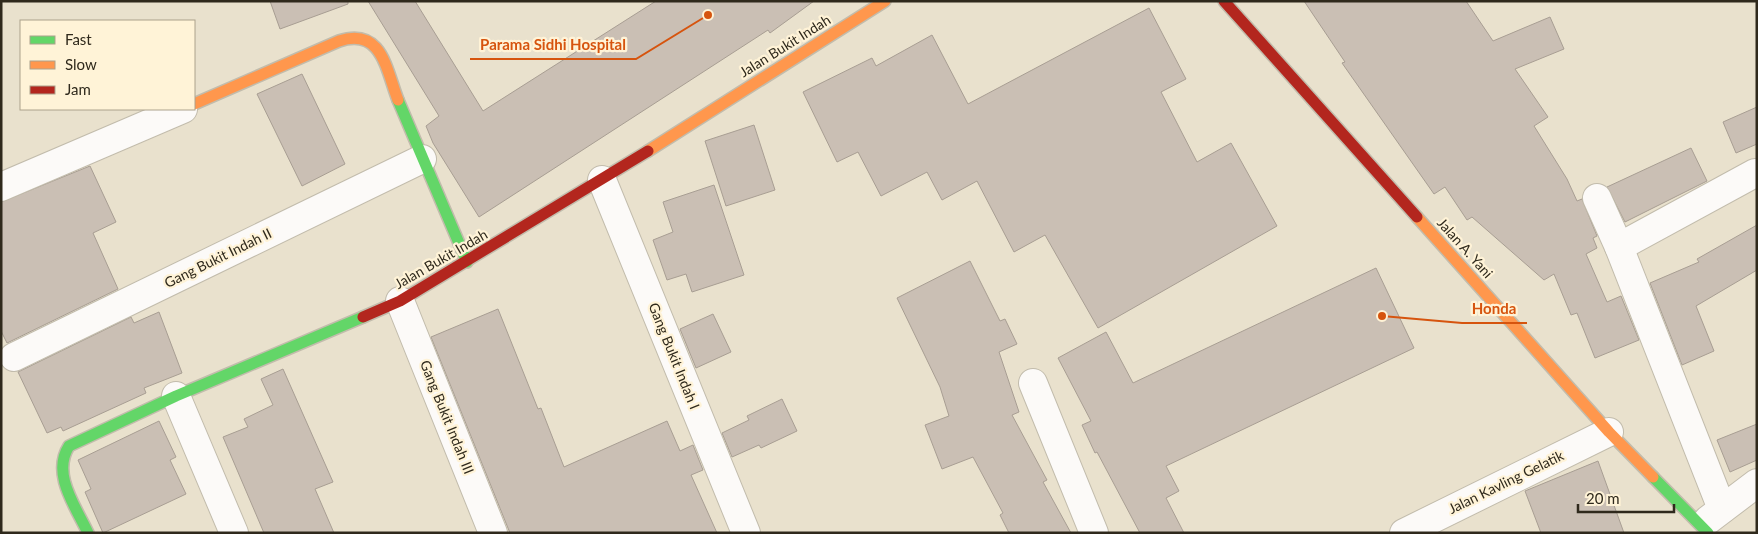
<svg xmlns="http://www.w3.org/2000/svg" width="1758" height="534" font-family="Lato,sans-serif">
	<rect width="100%" height="100%" fill="#e9e1cd"/>
	<g fill="#cabfb4" stroke="#a89e93">
		<path d="M270,1H348V4L280,29Z"/>
		<path d="M368,1H415L483,111L656,1H814L770,33L768,30L479,217L433,143L426,126L439,116Z"/>
		<path d="M1304,1H1466L1493,41L1550,17L1564,49L1515,69L1548,117L1534,126L1567,179L1577,201L1582,199L1597,236L1593,238L1597,248L1586,254L1607,302L1621,296L1639,340L1595,358L1577,313L1571,315L1554,274L1544,280L1472,217L1467,220L1445,187L1434,194L1342,63L1345,62Z"/>
		<path d="M1149,8L1186,79L1161,92L1197,162L1231,143L1277,226L1098,328L1045,235L1014,252L977,181L942,200L927,172L881,196L858,152L837,162L803,92L872,58L876,66L932,35L968,104Z"/>
		<path d="M302,74L345,164L302,186L257,94Z"/>
		<path d="M1757,107V144L1736,153L1723,122Z"/>
		<path d="M754,125L775,190L726,206L705,141Z"/>
		<path d="M1691,148L1707,181L1625,222L1607,187Z"/>
		<path d="M90,166L116,222L93,233L118,289L7,343L1,331V202Z"/>
		<path d="M714,185L744,275L692,292L686,274L667,280L653,240L673,232L663,202Z"/>
		<path d="M1757,225V270L1696,306L1714,351L1682,365L1650,283L1699,262L1697,259Z"/>
		<path d="M970,261L1000,321L1005,319L1017,344L999,352L1019,412L1012,415L1047,480L1043,482L1071,533H1009L1000,515L1003,513L973,457L942,469L925,425L949,416L940,387L897,298Z"/>
		<path d="M1376,268L1414,348L1166,466L1179,491L1166,498L1184,533H1140L1097,452L1095,453L1082,425L1091,421L1058,358L1106,332L1133,383Z"/>
		<path d="M498,309L538,409L541,408L564,467L667,421L680,451L693,445L703,470L691,475L717,533H510L431,337Z"/>
		<path d="M159,312L182,373L144,388L146,393L63,431L61,427L47,433L18,372L131,317L134,323Z"/>
		<path d="M713,314L731,352L696,368L680,329Z"/>
		<path d="M283,369L333,482L315,489L334,533H264L223,437L248,427L244,419L273,405L261,379Z"/>
		<path d="M782,399L797,431L761,448L759,445L732,457L722,433L749,420L747,416Z"/>
		<path d="M159,421L176,457L170,460L186,494L103,533L85,492L91,489L78,460Z"/>
		<path d="M1757,424V460L1730,472L1717,440Z"/>
		<path d="M1598,461L1624,533H1541L1525,491Z"/>
	</g>
	<g fill="none" stroke-linecap="round" stroke-linejoin="round">
		<g stroke="#c2bcac" stroke-width="30">
			<g id="street">
				<path d="M602,180L746,533"/>
				<path d="M1,187L183,109"/>
				<path d="M1597,198L1619,247L1722,509"/>
				<path d="M1619,247L1755,173"/>
				<path d="M400,301L493,533"/>
				<path d="M14,357L422,159"/>
				<path d="M1033,383L1094,533"/>
				<path d="M176,396L234,533"/>
				<path d="M1708,520L1757,483"/>
				<path d="M1404,533L1609,432"/>
			</g>
		</g>
		<g stroke="#c2bcac" stroke-width="14">
			<g id="fast">
				<path d="M398,100L467,262"/>
				<path d="M1653,477L1708,533"/>
				<path d="M88,533C76,507 51,474 69,446L176,396L363,317"/>
			</g>
		</g>
		<g stroke="#c2bcac" stroke-width="14">
			<g id="slow">
				<path d="M194,104L339,41C382,27 386,69 398,100"/>
				<path d="M648,151L885,1"/>
				<path d="M1417,217L1609,432L1653,477"/>
			</g>
		</g>
		<g stroke="#c2bcac" stroke-width="14">
			<g id="jam">
				<path d="M1224,1L1417,217"/>
				<path d="M363,317L400,301L648,151"/>
			</g>
		</g>
		<use href="#street" stroke="#fcfaf8" stroke-width="28"/>
		<use href="#fast" stroke="#63d668" stroke-width="11"/>
		<use href="#slow" stroke="#ff974d" stroke-width="11"/>
		<use href="#jam" stroke="#b3261e" stroke-width="11"/>
	</g>
	<g text-anchor="middle" stroke-width="4.5" stroke-linejoin="round" paint-order="stroke">
		<g font-size="14" fill="#2f291c" stroke="#fff3d7">
			<text transform="translate(785 46) rotate(-32)" y="5">Jalan Bukit Indah</text>
			<text transform="translate(1465 248) rotate(48)" y="5">Jalan A. Yani</text>
			<text transform="translate(218 258) rotate(-26)" y="5">Gang Bukit Indah II</text>
			<text transform="translate(441 259) rotate(-30)" y="5">Jalan Bukit Indah</text>
			<text transform="translate(674 356) rotate(68)" y="5">Gang Bukit Indah I</text>
			<text transform="translate(447 417) rotate(68)" y="5">Gang Bukit Indah III</text>
			<text transform="translate(1506 482) rotate(-26)" y="5">Jalan Kavling Gelatik</text>
		</g>
	</g>
	<path fill="none" stroke="#d6540e" stroke-width="2" d="M708 15L636 59H470M1382 316L1462 323H1527"/>
	<g fill="#d6540e" stroke="#fff3d7" stroke-width="2">
		<circle cx="708" cy="15" r="5"/>
		<circle cx="1382" cy="316" r="5"/>
	</g>
	<g font-size="15" text-anchor="middle" font-weight="bold" fill="#d6540e" stroke="#fff3d7" stroke-width="4.5" stroke-linejoin="round" paint-order="stroke">
		<text x="553" y="50">Parama Sidhi Hospital</text>
		<text x="1494" y="314">Honda</text>
	</g>
	<rect width="1758" height="534" fill="none" stroke="#2f291c" stroke-width="5"/>
	<rect x="20" y="20" width="175" height="90" fill="#fff3d7" stroke="#aca28c"/>
	<rect x="30" y="36" width="25" height="8" fill="#63d668" stroke="#aca28c"/>
	<text x="65" y="45" font-size="15" fill="#2f291c">Fast</text>
	<rect x="30" y="61" width="25" height="8" fill="#ff974d" stroke="#aca28c"/>
	<text x="65" y="70" font-size="15" fill="#2f291c">Slow</text>
	<rect x="30" y="86" width="25" height="8" fill="#b3261e" stroke="#aca28c"/>
	<text x="65" y="95" font-size="15" fill="#2f291c">Jam</text>
	<path d="M1578 504v8h96v-8" fill="none" stroke="#2f291c" stroke-width="2.5"/>
	<text x="1586" y="504" font-size="15" fill="#2f291c" stroke="#fff3d7" stroke-width="4" paint-order="stroke">20 m</text>
</svg>
